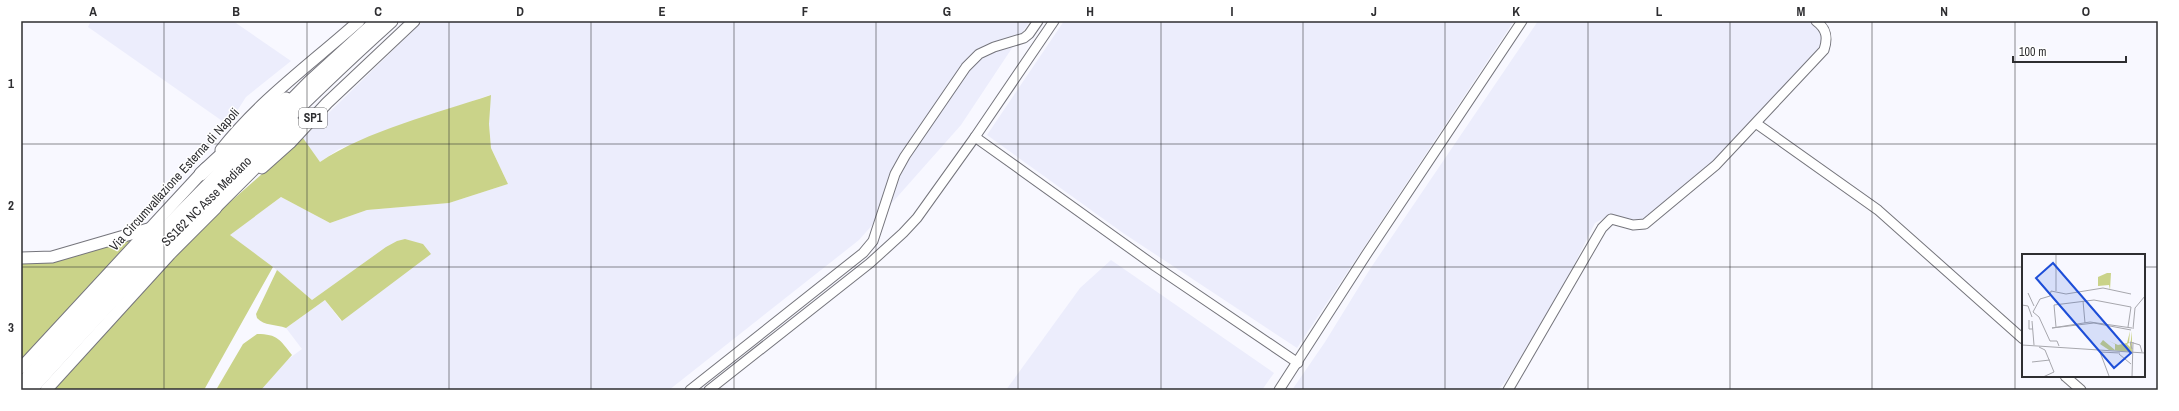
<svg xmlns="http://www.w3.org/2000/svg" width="2179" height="411" font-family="'Archivo Narrow',sans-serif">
	<rect width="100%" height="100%" fill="#f8f8ff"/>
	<g fill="#ecedfc">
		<path d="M91,21H233L291,61L246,97L228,125L88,27Z"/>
		<path d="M423,21H1030L961,125L859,240L669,390H261L287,360L302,349L286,328L325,300L341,321L397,241L312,300L273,267L229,235L281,197L330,223L367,210L449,203L508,184L491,148L489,124L490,95L339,149L320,162L295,149L303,138Z"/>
		<path d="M1064,21H1514L1297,348L1123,233L987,135Z"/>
		<path d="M1538,21H1810L1820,28L1824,39L1821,50L1728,150L1646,220L1637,222L1612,214L1595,223L1563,287L1508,378L1498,390H1292L1325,342L1370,269Z"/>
		<path d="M1111,260L1274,373L1262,390H1006L1080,288Z"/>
	</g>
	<g fill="#cad389">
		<path d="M491,95L489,124L491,148L508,184L449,203L367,210L330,223L281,197L230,235L273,267L204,390H52L204,225L303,138L320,162C366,131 437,113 491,95Z"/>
		<path d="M405,239L423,244L431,254L342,321L325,300L286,328C276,324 264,326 257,318L256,314L277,270L312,300L386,247L397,241Z"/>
		<path d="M130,240L129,242L21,361V262L63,258Z"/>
		<path d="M257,334C278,334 280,340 292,355L261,390H216L243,344Z"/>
	</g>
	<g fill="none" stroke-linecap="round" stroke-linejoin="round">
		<g stroke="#75757c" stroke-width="11">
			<g id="minor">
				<path d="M1757,124L1878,210L2023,339"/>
				<path d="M975,137L1155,266L1298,363"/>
				<path d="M2065,376L2081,390"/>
				<path d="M690,390L863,253L873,241L895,174L905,156L966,67L979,54L994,47L1024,38L1029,34L1038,21"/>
				<path d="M709,390L870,263L903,233L917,218L975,137L1054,21"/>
				<path d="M1279,390L1366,255L1522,21"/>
				<path d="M1508,390L1602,228L1611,219L1633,225L1645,224L1716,165L1824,50C1828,38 1827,29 1816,21"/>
			</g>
		</g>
		<g stroke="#75757c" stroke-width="13">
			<g id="major">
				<path d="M221,150C260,100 312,63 359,21"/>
				<path d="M262,168L290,143L327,103L414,21"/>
				<path d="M21,258L52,257L148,229"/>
				<path d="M21,368L206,168"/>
				<path d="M46,390L170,254L216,208"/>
			</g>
		</g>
		<g stroke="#75757c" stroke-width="15">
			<g id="highway">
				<path d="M201,174L269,111L286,99"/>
				<path d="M210,212L270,152L295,124"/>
				<path d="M21,385L143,251L310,82L377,21"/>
				<path d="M30,390C146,263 263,136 391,21"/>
			</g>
		</g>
		<use href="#minor" stroke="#fff" stroke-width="9"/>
		<use href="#major" stroke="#fff" stroke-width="11"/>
		<use href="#highway" stroke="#fff" stroke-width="13"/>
	</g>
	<path fill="none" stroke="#2e2e31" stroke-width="1" stroke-opacity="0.55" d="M164,21V390M307,21V390M449,21V390M591,21V390M734,21V390M876,21V390M1018,21V390M1161,21V390M1303,21V390M1445,21V390M1588,21V390M1730,21V390M1872,21V390M2015,21V390M21,144H2158M21,267H2023M2144,267H2158"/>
	<g text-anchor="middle" stroke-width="3" stroke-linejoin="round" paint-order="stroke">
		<rect fill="#fff" stroke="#6d6d6f" stroke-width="1" x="299" y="108" width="28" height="20" rx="3"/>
		<g font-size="12" font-weight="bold" fill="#2e2e31">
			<text x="313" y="122">SP1</text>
		</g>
		<g font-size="13" fill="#2e2e31" stroke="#fff">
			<text transform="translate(174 179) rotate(-48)" y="5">Via Circumvallazione Esterna di Napoli</text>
			<text transform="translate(206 201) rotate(-45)" y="5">SS162 NC Asse Mediano</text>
		</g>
	</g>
	<g transform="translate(2022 254)">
		<rect width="123" height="123" fill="#f8f8ff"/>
		<path d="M85,19H89L88,36L87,31L76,32V23ZM108,77L107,89L105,90L108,93L110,77V98L87,96L78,90L81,86L93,96V90L87,87L96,91L105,89Z" fill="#cad389"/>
		<path fill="none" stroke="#a7a7ad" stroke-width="1" d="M34,37V0M6,39L12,52M61,47L63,69M0,51L6,52L10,63M7,66V75H11M10,67L12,91M34,73L32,51L72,46L109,53L106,73M111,75L113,54L123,42M109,76L72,69L30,74L68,68L110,74M0,91L123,99M37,92L35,87H28L17,63L11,58L18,45L28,42L29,37L44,40L81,34L109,40M17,93L23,96L32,118L21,123M110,95L108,88L118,91L120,98M78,98L87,122M78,98L98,99M97,100L109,110M10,108L28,106M110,123L111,88"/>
		<path fill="#1d4ed8" fill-opacity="0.15" stroke="#1d4ed8" stroke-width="2" d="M31,9L109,99L92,114L14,24Z"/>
		<rect width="123" height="123" fill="none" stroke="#2e2e31" stroke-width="2"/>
	</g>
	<rect width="2179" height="411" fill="none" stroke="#ffffff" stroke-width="44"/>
	<path d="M2013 56v6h113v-6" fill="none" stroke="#2e2e31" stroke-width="2"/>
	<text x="2019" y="56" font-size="12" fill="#2e2e31" stroke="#ffffff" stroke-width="3" paint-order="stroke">100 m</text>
	<rect x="22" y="22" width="2135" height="367" fill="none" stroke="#2e2e31" stroke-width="1.5"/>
	<g font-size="13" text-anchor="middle" font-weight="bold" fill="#2e2e31">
		<text x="93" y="16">A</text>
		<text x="236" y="16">B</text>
		<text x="378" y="16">C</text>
		<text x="520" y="16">D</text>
		<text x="662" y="16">E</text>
		<text x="805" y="16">F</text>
		<text x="947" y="16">G</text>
		<text x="1090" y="16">H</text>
		<text x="1232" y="16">I</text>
		<text x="1374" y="16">J</text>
		<text x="1516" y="16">K</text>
		<text x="1659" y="16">L</text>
		<text x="1801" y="16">M</text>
		<text x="1944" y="16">N</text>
		<text x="2086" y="16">O</text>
		<text x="11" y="88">1</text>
		<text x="11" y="210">2</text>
		<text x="11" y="332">3</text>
	</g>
</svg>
